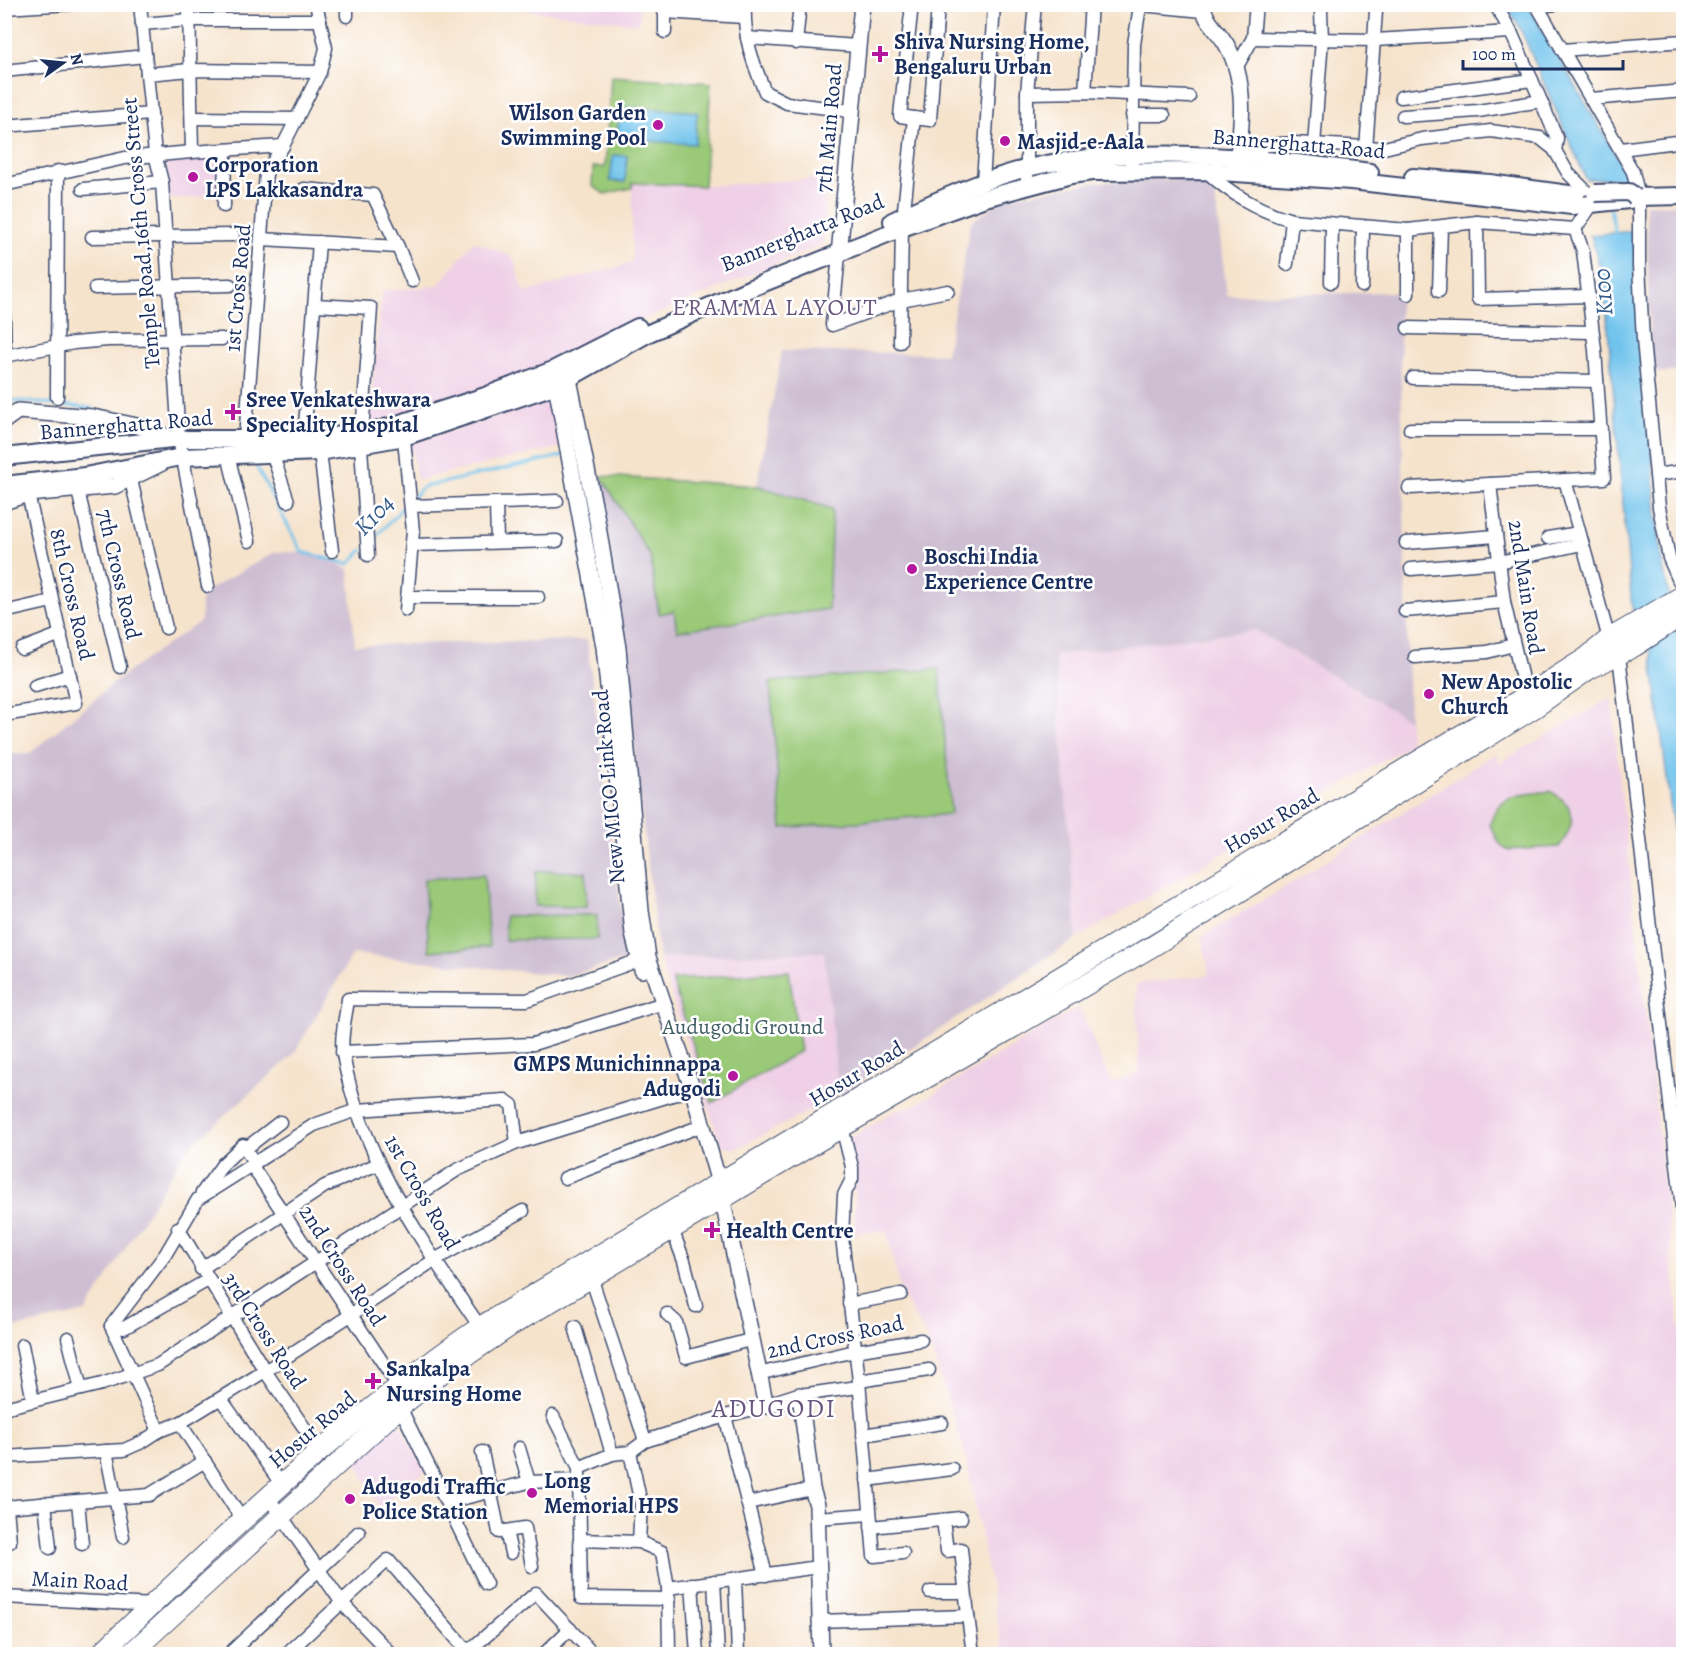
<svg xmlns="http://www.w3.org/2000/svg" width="1688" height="1659" font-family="Alegreya,serif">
	<rect width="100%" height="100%" fill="#fff"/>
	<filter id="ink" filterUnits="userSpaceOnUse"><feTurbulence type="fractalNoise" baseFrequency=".0167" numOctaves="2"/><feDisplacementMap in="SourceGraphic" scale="12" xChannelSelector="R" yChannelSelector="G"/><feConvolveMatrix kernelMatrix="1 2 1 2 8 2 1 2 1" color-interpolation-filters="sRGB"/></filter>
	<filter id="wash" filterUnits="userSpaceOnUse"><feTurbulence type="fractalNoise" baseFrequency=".008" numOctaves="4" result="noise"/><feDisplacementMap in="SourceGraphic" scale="24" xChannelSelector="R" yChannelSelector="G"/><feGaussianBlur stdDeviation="1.35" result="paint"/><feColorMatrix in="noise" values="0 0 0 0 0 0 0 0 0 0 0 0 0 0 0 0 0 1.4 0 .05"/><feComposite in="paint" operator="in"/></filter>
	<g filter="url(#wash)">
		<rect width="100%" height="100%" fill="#f6e3cc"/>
		<g fill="#efd0e6">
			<path d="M484,5H640L639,24Z"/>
			<path d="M219,155L221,196L167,199L165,158Z"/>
			<path d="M826,178L823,244L647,318L589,349L550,364L431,406L369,424L382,291L438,286L474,241L513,257L524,293L632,263V183L704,186Z"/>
			<path d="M551,399L560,447L417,480L411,444Z"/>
			<path d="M1255,630L1409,720L1410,745L1077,938L1055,655Z"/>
			<path d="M1611,698L1683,1358V1654H1004L965,1453L928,1339L901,1294L886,1230L855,1233V1168L849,1139L896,1110L913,1106L1079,1007L1111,1083L1139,1073L1136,984L1209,975L1202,936L1279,891L1496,753L1499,763Z"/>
			<path d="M824,952L839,1096L735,1149L721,1145L659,958Z"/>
			<path d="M398,1422L426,1471L379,1507L355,1459Z"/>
		</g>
		<g fill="#cdbed2">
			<path d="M1193,178L1215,196L1227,295L1399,292L1409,720L1255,630L1055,655L1077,938L839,1096L824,952L659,958L601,476L757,486L782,351L946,354L971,222L1005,198L1097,182Z"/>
			<path d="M1646,204L1683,205V371L1651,373Z"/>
			<path d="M275,552L314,553L349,569L355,645L587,640L627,959L567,976L353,954L293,1055L186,1150L86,1312L5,1330L4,754H29L125,674L201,621V594Z"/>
		</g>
		<g fill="#9ac978" stroke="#5a7c6b" stroke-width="1.5">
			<path d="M611,76L711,83L704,186L632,183V188L605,194L592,186L593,167H605Z"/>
			<path d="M601,476L758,486L832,509L828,609L677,631L674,611L659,614L650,556Z"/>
			<path d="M939,669L951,814L782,828L770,682Z"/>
			<path d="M1550,791C1578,807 1577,823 1559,847L1507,850L1500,844L1490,825C1498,791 1520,796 1550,791Z"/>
			<path d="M536,871L586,872V907L535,906Z"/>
			<path d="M484,875L489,947L429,951L424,879Z"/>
			<path d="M597,915V939L505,940V916Z"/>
			<path d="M789,971L800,1051L712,1103L672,980Z"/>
		</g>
		<g fill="#6fc3ec" stroke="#4579a5" stroke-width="1.5">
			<path d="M1506,5H1528L1630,179H1586L1519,26Z"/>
			<path d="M620,107L697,112L695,144L617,139Z"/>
			<path d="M613,155L627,156L625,182L610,181Z"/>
			<path d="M1633,231L1658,528L1662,562L1683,663V907L1651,651L1632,608L1604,283L1591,235Z"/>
		</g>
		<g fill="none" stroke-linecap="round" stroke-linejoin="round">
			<g stroke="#6fc3ec" stroke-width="3">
				<path d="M1610,208L1616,237"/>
				<path d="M4,397L10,400L92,408"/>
				<path d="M257,468L302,552L349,564L363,550"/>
				<path d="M413,497L423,487L562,456"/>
				<path d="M372,541L406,504"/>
			</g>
		</g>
	</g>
	<g filter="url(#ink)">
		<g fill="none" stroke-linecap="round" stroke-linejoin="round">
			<g stroke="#3c4a6e" stroke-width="15">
				<g id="minor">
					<path d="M140,4L155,154L162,182L179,439L208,586"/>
					<path d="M189,4L192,152L283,146L320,72L326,48L316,4"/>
					<path d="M347,4V16"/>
					<path d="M745,4C743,37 753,63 765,92L787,103L851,111"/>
					<path d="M912,4L900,116L914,118"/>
					<path d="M1131,4L1203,11"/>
					<path d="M1495,4L1511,32L1557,138L1555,151"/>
					<path d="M1536,4L1633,172L1639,197V266L1643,340L1659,507L1669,558L1684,592"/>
					<path d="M1537,6L1557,4"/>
					<path d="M4,8L70,4"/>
					<path d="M664,12L744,17"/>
					<path d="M142,24L190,20H320"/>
					<path d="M665,32V6"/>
					<path d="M747,38L857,46"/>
					<path d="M1253,38L1375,40L1511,32"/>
					<path d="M796,43L800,4"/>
					<path d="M1562,50L1684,41"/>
					<path d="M1236,68L1253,38L1256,4"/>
					<path d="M4,71L145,56"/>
					<path d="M147,74L190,70L320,72"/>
					<path d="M1085,92L1091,4"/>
					<path d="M1027,93L1085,92L1189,97"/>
					<path d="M1401,97L1532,80"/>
					<path d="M1591,99L1684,91"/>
					<path d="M1132,115H1164"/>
					<path d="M1403,116L1478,111L1541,101"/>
					<path d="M192,118L297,119"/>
					<path d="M4,126L151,114"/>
					<path d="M1314,145L1322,39L1321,11"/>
					<path d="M1366,149L1376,11"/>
					<path d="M1621,149L1684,141"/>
					<path d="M1239,155L1267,145L1294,143L1384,148L1422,139L1491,131L1540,138L1554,149L1568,173L1584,189"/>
					<path d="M1132,164L1134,44L1140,6"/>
					<path d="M1206,171C1229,193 1261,212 1292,220L1408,230L1477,222L1575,229"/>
					<path d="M983,183L994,4"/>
					<path d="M4,185L125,158L192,152"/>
					<path d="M1027,187V93L1035,4"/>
					<path d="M83,189L162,182"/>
					<path d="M304,189L373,195L398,247"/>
					<path d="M224,206L225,150"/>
					<path d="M1477,222L1478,299L1589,296"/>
					<path d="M1575,229L1591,206"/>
					<path d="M1408,230V294"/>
					<path d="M92,237L233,235"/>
					<path d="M262,239L398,247L412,281"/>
					<path d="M839,255L832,325L901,300L948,291"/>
					<path d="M1287,264L1292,220"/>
					<path d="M1331,282L1332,226"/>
					<path d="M1362,286L1363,227"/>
					<path d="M95,288L230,285"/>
					<path d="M1439,291L1441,227"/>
					<path d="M315,305L371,308L361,447L368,555"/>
					<path d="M4,316L5,356"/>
					<path d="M1408,328L1591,332"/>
					<path d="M900,342L902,228L914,118L930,120L938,4"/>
					<path d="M4,356L74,343L108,340L222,339"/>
					<path d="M1413,378L1597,381"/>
					<path d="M57,397L58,171"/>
					<path d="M403,429L413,531L406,610"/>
					<path d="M1410,429H1601"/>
					<path d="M245,439L266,173L283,146"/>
					<path d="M304,439L319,242"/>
					<path d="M320,452L332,551"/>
					<path d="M272,453L288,501"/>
					<path d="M228,455L249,541"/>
					<path d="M1656,475L1684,471"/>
					<path d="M131,480L166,628"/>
					<path d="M1565,480L1609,639"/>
					<path d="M1490,484L1504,602L1526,696"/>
					<path d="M1409,488L1604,478L1595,350L1583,251L1575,229"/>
					<path d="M78,491L120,667"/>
					<path d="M496,503L497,542"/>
					<path d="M411,506L557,501"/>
					<path d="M1548,538L1579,533"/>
					<path d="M1406,543L1496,536"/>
					<path d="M412,545L557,541"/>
					<path d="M1411,569L1499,562L1582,544"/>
					<path d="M408,597H538"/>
					<path d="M1405,611L1504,602"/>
					<path d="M4,612L52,601"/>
					<path d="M22,649L61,634"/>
					<path d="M1619,655L1684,1226"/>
					<path d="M1415,657L1487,652L1513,645"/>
					<path d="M35,686L70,675"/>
					<path d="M4,715L76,703L28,494"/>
					<path d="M342,1052L533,1044L664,1003"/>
					<path d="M842,1127L852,1167V1179L844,1195L842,1237L859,1381L874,1556L903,1553"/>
					<path d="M245,1149L280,1122"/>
					<path d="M252,1166L399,1387"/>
					<path d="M565,1178L693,1129"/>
					<path d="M202,1193L223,1164L243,1145L255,1164"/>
					<path d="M178,1228L265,1371L321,1452"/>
					<path d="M672,1229L684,1261L696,1306"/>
					<path d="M201,1269L325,1186L378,1164"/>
					<path d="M591,1277L645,1441"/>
					<path d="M849,1304L901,1294"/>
					<path d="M667,1314L676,1322L686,1357L750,1340"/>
					<path d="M111,1326L165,1255L198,1199L314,1125L357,1110L505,1100L512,1105L517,1143"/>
					<path d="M111,1326L159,1431"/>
					<path d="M111,1326L124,1328L208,1280"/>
					<path d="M480,1327C423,1243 360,1156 343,1054C340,1037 346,1016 348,999L527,1000L648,957"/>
					<path d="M575,1327L612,1454"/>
					<path d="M68,1338L81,1389"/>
					<path d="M22,1345L33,1401"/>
					<path d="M758,1374L855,1351L921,1340"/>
					<path d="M859,1381L929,1370"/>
					<path d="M800,1395L858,1387"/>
					<path d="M221,1399L282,1485"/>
					<path d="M400,1407L486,1584"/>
					<path d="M4,1408L102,1384L158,1365L457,1170L517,1143L682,1092"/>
					<path d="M553,1416L579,1468L581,1598L669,1599"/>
					<path d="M725,1416L766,1575"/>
					<path d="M180,1423L243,1521"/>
					<path d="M863,1435L942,1423"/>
					<path d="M519,1448L529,1482"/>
					<path d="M106,1451L123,1537"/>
					<path d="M482,1452L499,1532L525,1528L532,1566"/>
					<path d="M630,1452L641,1504L639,1542"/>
					<path d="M4,1457L124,1450L142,1442L159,1431L180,1423L265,1371L436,1259L523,1211"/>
					<path d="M579,1468L612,1454L630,1452L645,1441L725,1416L766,1406"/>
					<path d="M867,1480L952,1469"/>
					<path d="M268,1497L342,1603L391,1654"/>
					<path d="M78,1501L82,1544"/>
					<path d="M448,1502L529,1482L579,1480"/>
					<path d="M45,1503L50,1548"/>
					<path d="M748,1503L812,1489"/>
					<path d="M4,1507L149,1495L205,1461"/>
					<path d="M7,1507L10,1542"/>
					<path d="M817,1518L870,1514"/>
					<path d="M943,1520L947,1551L961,1549L968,1616"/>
					<path d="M871,1527L961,1518"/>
					<path d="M506,1531L511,1553"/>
					<path d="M580,1540L639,1542L662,1552L668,1588"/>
					<path d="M735,1579L738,1654"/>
					<path d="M714,1581L718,1654"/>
					<path d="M692,1584L697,1654"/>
					<path d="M930,1592H965"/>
					<path d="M4,1597L153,1605"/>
					<path d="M819,1621L968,1616L973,1654"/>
					<path d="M296,1645L305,1654"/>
					<path d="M669,1652L668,1588L818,1567"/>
					<path d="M229,1654L359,1532"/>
					<path d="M286,1654L388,1560L470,1654"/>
					<path d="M465,1654L536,1593L593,1654"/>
					<path d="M544,1654L570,1629"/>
				</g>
			</g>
			<g stroke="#3c4a6e" stroke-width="18">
				<g id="tertiary">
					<path d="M1203,4C1204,21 1218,30 1226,44C1248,81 1242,128 1236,168"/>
					<path d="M839,255L862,4"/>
					<path d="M567,369L597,520L618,648L641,911L648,957L692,1088L719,1183L766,1406L800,1395L812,1489L817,1505L821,1654"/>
					<path d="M554,374L604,647L633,934L642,970"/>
					<path d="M4,421L18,411L93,417L147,428L172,439"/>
					<path d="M4,502L28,494L115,486L162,463"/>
				</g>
			</g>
			<g stroke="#3c4a6e" stroke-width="20">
				<g id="secondary">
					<path d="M1413,177L1490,183L1576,195"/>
					<path d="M892,221C941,199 993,174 1046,164C1151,145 1265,158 1370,172"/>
					<path d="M4,457L172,439H304L372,432L485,396L553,370L638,327"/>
					<path d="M4,485L85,476L181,457L320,452L404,437L557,385L649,333L751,288L902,228L985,198L1071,175L1092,172L1206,171L1351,181L1572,206L1629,200L1635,197L1684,196"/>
				</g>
			</g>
			<g stroke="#3c4a6e" stroke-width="22">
				<g id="primary">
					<path d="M100,1654C221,1540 342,1421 480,1327L1526,696L1586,658L1609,639L1684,595"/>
					<path d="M130,1654L400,1407L444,1371L512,1325L842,1127L1153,946L1534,708L1589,669L1635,646L1684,614"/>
				</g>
			</g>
			<use href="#minor" stroke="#fff" stroke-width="12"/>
			<use href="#tertiary" stroke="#fff" stroke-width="15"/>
			<use href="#secondary" stroke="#fff" stroke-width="16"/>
			<use href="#primary" stroke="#fff" stroke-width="20"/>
			<g stroke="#3c4a6e" stroke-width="20" stroke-linecap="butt">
				<path id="secondary-bridge" d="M1595,193L1629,192L1635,197"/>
			</g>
			<use href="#secondary-bridge" stroke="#fff" stroke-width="16"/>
		</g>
	</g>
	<g fill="#b5179e" stroke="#fff" stroke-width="2">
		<path d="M877 45h6v6h6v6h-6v6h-6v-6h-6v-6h6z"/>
		<circle cx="658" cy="125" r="6"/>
		<circle cx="1005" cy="141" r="6"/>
		<circle cx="193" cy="177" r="6"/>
		<path d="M230 403h6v6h6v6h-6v6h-6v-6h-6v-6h6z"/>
		<circle cx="912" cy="569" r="6"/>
		<circle cx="1429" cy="694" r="6"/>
		<circle cx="733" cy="1076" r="6"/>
		<path d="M709 1221h6v6h6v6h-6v6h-6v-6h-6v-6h6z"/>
		<path d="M370 1372h6v6h6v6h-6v6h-6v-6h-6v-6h6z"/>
		<circle cx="532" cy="1493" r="6"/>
		<circle cx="350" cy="1499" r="6"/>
	</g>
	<g text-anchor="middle" stroke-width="5" stroke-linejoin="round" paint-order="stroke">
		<g font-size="22" font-weight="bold" fill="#1b2f5e" stroke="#fff" text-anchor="start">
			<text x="894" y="49">Shiva Nursing Home,<tspan x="894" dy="25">Bengaluru Urban</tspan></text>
			<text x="646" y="120" text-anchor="end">Wilson Garden<tspan x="646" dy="25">Swimming Pool</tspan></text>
			<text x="1017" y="149">Masjid-e-Aala</text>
			<text x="205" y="172">Corporation<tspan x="205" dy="25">LPS Lakkasandra</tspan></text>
			<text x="246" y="407">Sree Venkateshwara<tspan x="246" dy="25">Speciality Hospital</tspan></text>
			<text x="924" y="564">Boschi India<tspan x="924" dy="25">Experience Centre</tspan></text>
			<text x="1441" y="689">New Apostolic<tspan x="1441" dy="25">Church</tspan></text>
			<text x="721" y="1071" text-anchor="end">GMPS Munichinnappa<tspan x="721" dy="25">Adugodi</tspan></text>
			<text x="726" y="1238">Health Centre</text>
			<text x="386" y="1376">Sankalpa<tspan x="386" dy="25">Nursing Home</tspan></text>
			<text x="544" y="1488">Long<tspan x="544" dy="25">Memorial HPS</tspan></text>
			<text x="362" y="1494">Adugodi Traffic<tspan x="362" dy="25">Police Station</tspan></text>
		</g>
		<g font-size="22" fill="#1b2f5e" stroke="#fff">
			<text transform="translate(828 128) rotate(-85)" y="8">7th Main Road</text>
			<text transform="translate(1299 143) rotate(5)" y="8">Bannerghatta Road</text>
			<text transform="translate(802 232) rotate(-22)" y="8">Bannerghatta Road</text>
			<text transform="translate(140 233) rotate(-95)" y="8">Temple Road,16th Cross Street</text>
			<text transform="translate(237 288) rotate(-85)" y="8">1st Cross Road</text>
			<text transform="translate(126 424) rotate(-5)" y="8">Bannerghatta Road</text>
			<text transform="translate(120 574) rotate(77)" y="8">7th Cross Road</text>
			<text transform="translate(1527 587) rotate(81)" y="8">2nd Main Road</text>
			<text transform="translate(73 594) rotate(77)" y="8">8th Cross Road</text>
			<text transform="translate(608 787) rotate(-95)" y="8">New MICO Link Road</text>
			<text transform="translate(1271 820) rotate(-31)" y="8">Hosur Road</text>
			<text transform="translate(856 1073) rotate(-31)" y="8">Hosur Road</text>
			<text transform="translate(423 1192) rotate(60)" y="8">1st Cross Road</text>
			<text transform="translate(343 1265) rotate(57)" y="8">2nd Cross Road</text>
			<text transform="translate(265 1330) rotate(57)" y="8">3rd Cross Road</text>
			<text transform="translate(835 1336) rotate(-12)" y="8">2nd Cross Road</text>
			<text transform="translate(312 1429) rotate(-40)" y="8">Hosur Road</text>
			<text transform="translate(80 1580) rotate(3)" y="8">Main Road</text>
		</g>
		<g font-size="22" fill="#415d66" stroke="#fff">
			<text x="743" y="1034">Audugodi Ground</text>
		</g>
		<g font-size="24" font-style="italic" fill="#345b89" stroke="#fff">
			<text transform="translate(1603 292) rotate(-94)" y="8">K100</text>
			<text transform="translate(374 515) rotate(-46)" y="8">K104</text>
		</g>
		<g font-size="24" letter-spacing="1.5" fill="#68577f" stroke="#fff">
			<text x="775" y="315">ERAMMA LAYOUT</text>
		</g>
		<g font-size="26" letter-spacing="1.5" fill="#68577f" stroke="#fff">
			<text x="774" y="1417">ADUGODI</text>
		</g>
	</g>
	<rect width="1688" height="1659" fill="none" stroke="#fff" stroke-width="24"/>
	<g transform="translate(63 63) rotate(75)" stroke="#ffffff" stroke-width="4.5" paint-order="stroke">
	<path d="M0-4.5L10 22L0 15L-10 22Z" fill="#1b2f5e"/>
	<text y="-9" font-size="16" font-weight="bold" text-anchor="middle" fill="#1b2f5e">N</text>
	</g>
	<path d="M1463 60v9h160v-9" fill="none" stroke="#1b2f5e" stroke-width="3"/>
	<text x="1472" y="60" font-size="18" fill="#1b2f5e" stroke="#ffffff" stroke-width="4.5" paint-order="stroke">100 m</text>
</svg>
